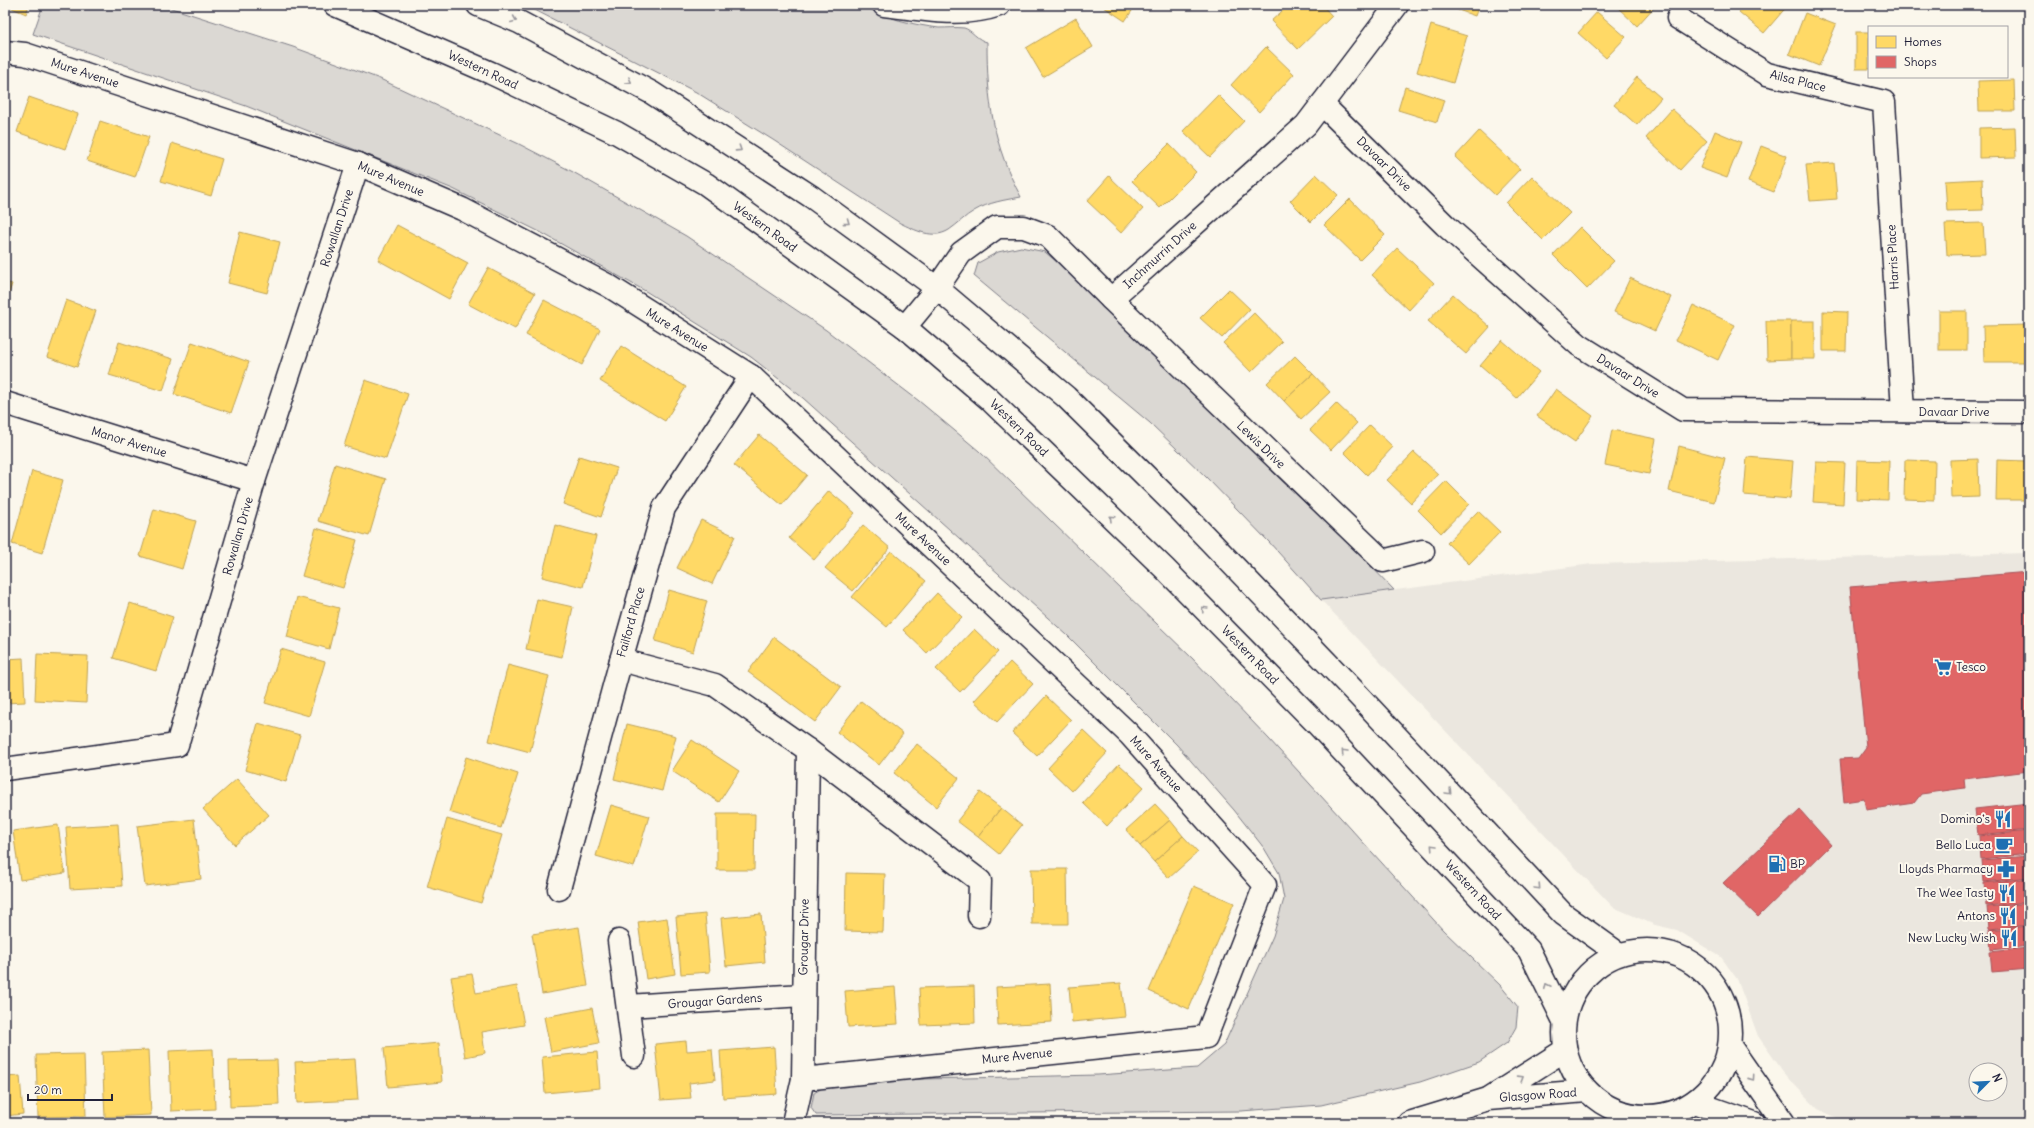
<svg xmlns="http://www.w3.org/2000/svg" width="2034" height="1128" font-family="Delius,sans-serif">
	<rect width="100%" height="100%" fill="#fbf7ec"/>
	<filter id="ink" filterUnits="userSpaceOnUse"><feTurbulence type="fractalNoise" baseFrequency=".025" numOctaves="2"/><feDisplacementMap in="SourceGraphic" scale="8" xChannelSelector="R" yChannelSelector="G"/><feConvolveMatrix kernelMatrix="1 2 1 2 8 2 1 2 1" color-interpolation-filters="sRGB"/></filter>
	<g filter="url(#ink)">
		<path fill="#ebe7df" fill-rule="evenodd" d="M2029,553V1123H1848L1818,1109L1787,1077L1758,1036L1737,979L1721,957L1677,930L1655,925L1613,907L1321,600L1592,564ZM1976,1070H2000V1094H1976Z"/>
		<g fill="#dbd8d3" stroke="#7e7d87">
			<path d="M43,5H162L293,47L380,79L519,144L573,172L686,236L826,330L919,401L979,451L1193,659L1269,739L1443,930L1500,985L1518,1007L1516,1027L1507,1043L1479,1062L1420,1082L1321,1105L1241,1111L816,1115L811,1108L814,1093L829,1084L879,1080L1098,1075L1197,1068L1224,1045L1273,936L1284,899L1279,873L1264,848L1234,810L1177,745L1067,635L803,398L751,357L647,292L540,232L453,189L246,106L33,34Z"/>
			<path d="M525,5H862C884,18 914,25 939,28C948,28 956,27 964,28C972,30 977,40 987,42C987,101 993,145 1021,197C1005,200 989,202 974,211C965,216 958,224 949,230C933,240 915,230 900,223L773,140L696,92Z"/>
			<path d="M1021,247L1045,252L1069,272L1301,499L1342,536L1394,590L1321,600L1269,542L1206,477L1150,423L974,276L978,263L998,252Z"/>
		</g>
		<g fill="#ffd966" stroke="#bda259">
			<path d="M5,5H29L26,14Z"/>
			<path d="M1101,5H1136L1125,21Z"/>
			<path d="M1289,5H1322L1332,16L1298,49L1271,21Z"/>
			<path d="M1444,5H1479L1475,16Z"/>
			<path d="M1615,5H1656L1637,26Z"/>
			<path d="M1745,5H1788L1764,33L1739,12Z"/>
			<path d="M1597,12L1626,37L1606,58L1578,33Z"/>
			<path d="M1805,13L1836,25L1819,66L1789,54Z"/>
			<path d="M1076,18L1093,47L1043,77L1026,48Z"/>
			<path d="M1431,25L1467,36L1453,83L1417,72Z"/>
			<rect x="1856" y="32" width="13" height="37"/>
			<path d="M1266,47L1294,74L1259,112L1231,85Z"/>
			<path d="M1637,77L1661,98L1637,125L1614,105Z"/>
			<path d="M2014,80L2015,111H1979L1978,81Z"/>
			<path d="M1405,87L1444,100L1437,122L1398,110Z"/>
			<path d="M1218,95L1244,121L1210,157L1183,131Z"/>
			<path d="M29,97L78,114L65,149L17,132Z"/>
			<path d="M1672,109L1707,141L1680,170L1646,138Z"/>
			<path d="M100,121L149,137L135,177L87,161Z"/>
			<path d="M2015,127L2016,157L1979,158V128Z"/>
			<path d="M1479,131L1520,169L1495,195L1455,157Z"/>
			<path d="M1715,131L1741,142L1727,178L1700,168Z"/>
			<path d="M172,143L222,159L211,196L161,181Z"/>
			<path d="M1169,144L1196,172L1160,208L1132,181Z"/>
			<path d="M1761,146L1787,156L1774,192L1748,182Z"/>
			<path d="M1834,163L1837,199L1810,201L1806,165Z"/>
			<path d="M1316,174L1338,195L1311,222L1290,201Z"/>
			<path d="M1109,176L1143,209L1121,233L1087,201Z"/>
			<path d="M1532,176L1570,213L1543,240L1506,203Z"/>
			<path d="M1982,179L1983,210L1947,211L1945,181Z"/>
			<path d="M1350,199L1385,235L1360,260L1324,225Z"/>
			<path d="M1983,223L1985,254L1947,255L1945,224Z"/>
			<path d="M397,225L468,263L449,299L378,260Z"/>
			<path d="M1580,227L1614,261L1587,289L1553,255Z"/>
			<path d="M240,232L280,242L267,293L228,283Z"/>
			<path d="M1397,248L1434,283L1409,310L1372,275Z"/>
			<path d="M488,268L535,293L515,329L468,304Z"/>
			<path d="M1630,278L1671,297L1655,331L1614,312Z"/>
			<path d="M5,282L12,284L5,305Z"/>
			<path d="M1229,289L1250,309L1222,338L1200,318Z"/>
			<path d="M1453,294L1490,327L1466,354L1428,321Z"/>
			<path d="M66,300L96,311L77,367L47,357Z"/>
			<path d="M544,300L600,329L582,365L526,335Z"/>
			<path d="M1693,305L1735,325L1718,360L1676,340Z"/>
			<path d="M1823,311L1847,312L1846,351H1823Z"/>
			<rect x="1939" y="311" width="28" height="39"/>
			<path d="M1254,313L1282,342L1251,372L1223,343Z"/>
			<path d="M1766,321H1791V359L1767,360Z"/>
			<rect x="1791" y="321" width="24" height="38"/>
			<path d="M2029,325V362H1984L1983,326Z"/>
			<path d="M1502,340L1539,372L1517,398L1480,366Z"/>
			<path d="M119,342L173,359L163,391L109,375Z"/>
			<path d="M192,342L249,362L231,413L174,394Z"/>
			<path d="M621,346L686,387L665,421L600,381Z"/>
			<path d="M1295,356L1313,374L1284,401L1267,383Z"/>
			<path d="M1313,374L1330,392L1301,419L1284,401Z"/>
			<path d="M365,380L408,394L386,459L344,446Z"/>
			<path d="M1556,389L1593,416L1575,442L1537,416Z"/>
			<path d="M1336,403L1357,423L1331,450L1310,430Z"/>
			<path d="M1370,425L1393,447L1367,475L1344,452Z"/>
			<path d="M1612,430L1656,439L1649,474L1605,465Z"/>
			<path d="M759,435L807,475L782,505L734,465Z"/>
			<path d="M1679,446L1725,458L1714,502L1669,491Z"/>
			<path d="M1414,452L1438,474L1411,503L1387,480Z"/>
			<path d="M579,456L617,468L601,517L563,504Z"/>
			<path d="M1747,457L1793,461L1790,499L1744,495Z"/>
			<path d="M1978,459L1979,497L1951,498L1950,460Z"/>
			<path d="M1857,460L1889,461L1888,500L1856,499Z"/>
			<path d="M1905,460L1935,461L1934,500L1904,499Z"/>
			<path d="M1997,460L2026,461L2025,500H1996Z"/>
			<path d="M1816,462L1845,463L1843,504L1813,502Z"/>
			<path d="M335,464L386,479L369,536L318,521Z"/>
			<path d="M32,471L63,480L42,553L12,544Z"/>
			<path d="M1446,481L1469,504L1441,533L1418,510Z"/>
			<path d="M829,491L855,513L814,560L789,538Z"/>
			<path d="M154,509L196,521L182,569L140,556Z"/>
			<path d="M1478,511L1500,532L1469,564L1447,543Z"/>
			<path d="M701,520L735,536L712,584L677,568Z"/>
			<path d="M555,525L596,536L583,587L542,577Z"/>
			<path d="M863,525L890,548L853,591L825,568Z"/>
			<path d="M316,528L357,540L343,588L302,576Z"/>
			<path d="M891,551L926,581L887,627L852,597Z"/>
			<path d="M669,590L707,601L693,652L655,641Z"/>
			<path d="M937,593L962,617L927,653L903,630Z"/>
			<path d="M297,597L339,608L329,649L287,637Z"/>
			<path d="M537,599L573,607L562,657L526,649Z"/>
			<path d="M130,603L173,617L156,671L113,658Z"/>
			<path d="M974,629L998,652L960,692L936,669Z"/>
			<path d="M774,637L841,687L815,722L748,672Z"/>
			<path d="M281,649L325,662L309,716L265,703Z"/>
			<path d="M37,654L88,656L86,703L35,700Z"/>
			<path d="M23,658L25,702L5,703V659Z"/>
			<path d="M1010,662L1033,684L997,722L974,701Z"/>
			<path d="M508,665L549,676L530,752L489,741Z"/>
			<path d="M1046,696L1071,720L1037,756L1012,733Z"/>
			<path d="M861,701L903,734L879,765L837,732Z"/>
			<path d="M258,723L300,735L286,782L245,770Z"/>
			<path d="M627,724L676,736L662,791L614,779Z"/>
			<path d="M1083,730L1107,753L1072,791L1048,768Z"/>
			<path d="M692,740L739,771L719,802L672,771Z"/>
			<path d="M917,744L959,778L936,807L894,773Z"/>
			<path d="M466,757L518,774L501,828L449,812Z"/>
			<path d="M1119,764L1144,787L1107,826L1083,803Z"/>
			<path d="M237,779L269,815L235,845L203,809Z"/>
			<path d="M980,792L1001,808L978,837L957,821Z"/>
			<path d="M1155,804L1170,820L1140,846L1126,830Z"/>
			<path d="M611,805L649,816L634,867L596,856Z"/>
			<path d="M1001,808L1022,825L999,854L978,837Z"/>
			<path d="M717,814H755L754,870H717Z"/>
			<path d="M194,819L201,879L145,886L137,826Z"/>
			<path d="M447,819L502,835L481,903L427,887Z"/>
			<path d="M1170,820L1183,836L1154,862L1140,846Z"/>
			<path d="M118,824L122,886L70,889L66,827Z"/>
			<path d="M58,825L65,873L20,880L13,831Z"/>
			<path d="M1183,836L1198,852L1169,878L1154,862Z"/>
			<path d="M1031,869H1067L1068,924H1032Z"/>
			<path d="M846,873L885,874L883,932L845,931Z"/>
			<path d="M1194,886L1234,903L1189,1009L1149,991Z"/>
			<path d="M705,914L710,972L681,974L676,917Z"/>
			<path d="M761,914L765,962L726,966L721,918Z"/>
			<path d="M667,918L675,974L646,979L638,922Z"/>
			<path d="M579,927L588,986L542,994L532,934Z"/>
			<path d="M472,974L476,993L517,986L524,1025L482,1032L485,1053L465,1057L451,977Z"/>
			<path d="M1121,983L1125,1017L1072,1022L1069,987Z"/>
			<path d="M1050,984L1052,1022L998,1025L996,987Z"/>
			<path d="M974,986L975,1023L921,1025L919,988Z"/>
			<path d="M895,987L898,1024L848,1027L845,991Z"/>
			<path d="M592,1008L599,1043L551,1052L544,1017Z"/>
			<path d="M686,1041L687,1051L712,1049L715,1080L689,1083L691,1098L661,1100L655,1044Z"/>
			<path d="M439,1043L442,1082L388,1087L384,1048Z"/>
			<path d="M774,1047L777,1094L723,1098L720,1051Z"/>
			<path d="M213,1049L215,1109L171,1111L169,1051Z"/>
			<path d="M148,1050L151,1115L105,1117L102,1052Z"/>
			<path d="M597,1052L600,1088L545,1093L542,1057Z"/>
			<path d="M84,1054L86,1116L38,1117L36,1055Z"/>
			<path d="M355,1059L358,1100L297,1103L295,1062Z"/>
			<path d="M277,1060L279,1105L230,1107L229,1061Z"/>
			<path d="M20,1076L23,1114L5,1116V1077Z"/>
		</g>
		<g fill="#e06666" stroke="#a75259">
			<path d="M2029,572V771L1964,779L1965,788L1921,794L1914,803L1866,810L1864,799L1844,802L1840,759L1858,758L1866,747L1850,587Z"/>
			<path d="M2029,803V830L1978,835L1975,809Z"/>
			<path d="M1800,810L1831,845L1758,917L1723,883Z"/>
			<path d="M2029,831V854L1981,859L1979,836Z"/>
			<path d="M2029,856V877L1984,882L1982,860Z"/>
			<path d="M2029,878V902L1986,906L1984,883Z"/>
			<path d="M2029,903V925L1989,929L1987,907Z"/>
			<path d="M2029,926V946L1991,950L1989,930Z"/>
			<path d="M2029,948V969L1992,972L1990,952Z"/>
		</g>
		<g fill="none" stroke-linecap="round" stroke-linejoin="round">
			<g stroke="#22223b" stroke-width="25">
				<g id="minor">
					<path d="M884,5C922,9 962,18 999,5"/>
					<path d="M1678,18L1767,74L1884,102L1903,411"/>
					<path d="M5,52L25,54L358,164L462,209L609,286L751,376L1129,734L1265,885L1206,1037L803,1079"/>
					<path d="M1322,104L1445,225L1579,345L1683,410L2029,412"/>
					<path d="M1111,299L1383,561L1423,551"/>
					<path d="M905,327L937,288L961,253L997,227H1024L1048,236L1111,299L1306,125L1397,5"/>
					<path d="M5,403L254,481"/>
					<path d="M621,660L715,685L808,750L980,881L979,916"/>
					<path d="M5,769L177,745L254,481L358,164"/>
					<path d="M559,889L621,660L664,508L751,376"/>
					<path d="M619,941L634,1056"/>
					<path d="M628,1006L803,995"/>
					<path d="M793,1123L803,1079L808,750"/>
				</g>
			</g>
			<g stroke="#22223b" stroke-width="25">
				<g id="secondary">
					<path d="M335,5L491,73L617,133L706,184L905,327L989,399L1165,569L1317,724L1529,950L1564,1021"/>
					<path d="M478,5L519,22L652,93L812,197L937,288L1066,397L1180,510L1358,695L1563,914L1619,954"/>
					<circle cx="1647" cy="1033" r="83"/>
					<path d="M1730,1046L1784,1123"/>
					<path d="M1491,1097L1565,1050"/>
					<path d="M1694,1102L1754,1123"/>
					<path d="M1409,1123L1488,1099L1587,1091"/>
				</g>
			</g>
			<use href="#minor" stroke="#fbf7ec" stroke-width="22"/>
			<use href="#secondary" stroke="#fbf7ec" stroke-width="22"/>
		</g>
		<defs><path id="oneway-chevron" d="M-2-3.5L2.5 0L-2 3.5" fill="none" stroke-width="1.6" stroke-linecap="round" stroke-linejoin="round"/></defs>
		<g stroke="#99979c">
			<use href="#oneway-chevron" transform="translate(514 20) rotate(23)"/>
			<use href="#oneway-chevron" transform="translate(629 81) rotate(28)"/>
			<use href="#oneway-chevron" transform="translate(739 149) rotate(33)"/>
			<use href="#oneway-chevron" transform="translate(847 222) rotate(36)"/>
			<use href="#oneway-chevron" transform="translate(1112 518) rotate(-136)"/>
			<use href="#oneway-chevron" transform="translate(1204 609) rotate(-134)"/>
			<use href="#oneway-chevron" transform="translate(1344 752) rotate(-133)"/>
			<use href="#oneway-chevron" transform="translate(1449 792) rotate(47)"/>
			<use href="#oneway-chevron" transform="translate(1433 847) rotate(-133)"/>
			<use href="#oneway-chevron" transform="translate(1538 887) rotate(47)"/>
			<use href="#oneway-chevron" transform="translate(1547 986) rotate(-116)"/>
			<use href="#oneway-chevron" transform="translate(1521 1078) rotate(-32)"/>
			<use href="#oneway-chevron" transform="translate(1752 1078) rotate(55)"/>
		</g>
	</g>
	<defs>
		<g id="supermarket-bare" transform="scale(1.38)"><path d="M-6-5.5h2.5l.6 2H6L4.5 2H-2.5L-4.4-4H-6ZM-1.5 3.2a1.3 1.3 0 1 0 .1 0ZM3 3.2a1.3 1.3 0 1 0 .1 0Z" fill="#1f6fb2" stroke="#fbf7ec" stroke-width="2.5" paint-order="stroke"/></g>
		<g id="restaurant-bare" transform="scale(1.38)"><path d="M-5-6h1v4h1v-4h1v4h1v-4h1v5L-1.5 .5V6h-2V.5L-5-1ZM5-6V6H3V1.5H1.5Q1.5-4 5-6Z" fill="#1f6fb2" stroke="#fbf7ec" stroke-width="2.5" paint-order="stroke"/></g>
		<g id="cafe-bare" transform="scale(1.38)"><path d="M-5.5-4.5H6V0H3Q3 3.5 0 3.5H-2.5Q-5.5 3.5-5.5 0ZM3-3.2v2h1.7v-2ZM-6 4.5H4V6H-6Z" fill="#1f6fb2" stroke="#fbf7ec" stroke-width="2.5" paint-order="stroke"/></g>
		<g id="fuel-bare" transform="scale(1.38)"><path d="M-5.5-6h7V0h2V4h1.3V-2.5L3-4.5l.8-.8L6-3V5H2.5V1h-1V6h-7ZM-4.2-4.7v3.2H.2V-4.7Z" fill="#1f6fb2" stroke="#fbf7ec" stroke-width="2.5" paint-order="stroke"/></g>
		<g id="pharmacy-bare" transform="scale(1.38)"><path d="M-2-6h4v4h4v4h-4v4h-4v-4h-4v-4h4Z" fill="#1f6fb2" stroke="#fbf7ec" stroke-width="2.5" paint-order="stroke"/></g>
	</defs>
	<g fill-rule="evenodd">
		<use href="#supermarket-bare" x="1943" y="667"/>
		<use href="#restaurant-bare" x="2003" y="819"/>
		<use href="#cafe-bare" x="2004" y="845"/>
		<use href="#fuel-bare" x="1777" y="864"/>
		<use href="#pharmacy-bare" x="2006" y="869"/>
		<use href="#restaurant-bare" x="2007" y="893"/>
		<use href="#restaurant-bare" x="2008" y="916"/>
		<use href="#restaurant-bare" x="2009" y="938"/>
	</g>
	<g text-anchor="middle" stroke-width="4" stroke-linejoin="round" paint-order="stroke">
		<g font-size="12" fill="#22223b" stroke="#fbf7ec">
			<text transform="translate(483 70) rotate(25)" y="4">Western Road</text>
			<text transform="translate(85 73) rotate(18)" y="4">Mure Avenue</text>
			<text transform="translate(1798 81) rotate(14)" y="4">Ailsa Place</text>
			<text transform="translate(1384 164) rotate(45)" y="4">Davaar Drive</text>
			<text transform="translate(391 179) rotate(23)" y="4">Mure Avenue</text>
			<text transform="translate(765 227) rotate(36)" y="4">Western Road</text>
			<text transform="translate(337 228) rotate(-72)" y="4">Rowallan Drive</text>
			<text transform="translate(1160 255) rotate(-42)" y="4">Inchmurrin Drive</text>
			<text transform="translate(1893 257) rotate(-93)" y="4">Harris Place</text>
			<text transform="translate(677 330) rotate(32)" y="4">Mure Avenue</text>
			<text transform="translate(1628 376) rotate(32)" y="4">Davaar Drive</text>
			<text x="1954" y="416">Davaar Drive</text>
			<text transform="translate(1019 428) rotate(44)" y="4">Western Road</text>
			<text transform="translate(129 442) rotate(17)" y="4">Manor Avenue</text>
			<text transform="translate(1261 445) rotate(44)" y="4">Lewis Drive</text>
			<text transform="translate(238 536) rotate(-74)" y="4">Rowallan Drive</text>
			<text transform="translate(923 539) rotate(43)" y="4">Mure Avenue</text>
			<text transform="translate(631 622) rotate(-74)" y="4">Failford Place</text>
			<text transform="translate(1250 655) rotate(46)" y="4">Western Road</text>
			<text transform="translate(1156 764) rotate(48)" y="4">Mure Avenue</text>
			<text transform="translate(1473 890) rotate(47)" y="4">Western Road</text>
			<text transform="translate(804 937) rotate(-89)" y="4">Grougar Drive</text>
			<text transform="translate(715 1001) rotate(-4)" y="4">Grougar Gardens</text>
			<text transform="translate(1017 1056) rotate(-6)" y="4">Mure Avenue</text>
			<text transform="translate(1538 1095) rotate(-4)" y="4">Glasgow Road</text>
		</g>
		<g font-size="12" fill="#22223b" stroke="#fbf7ec" text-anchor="end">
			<text x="1956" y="671" text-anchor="start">Tesco</text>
			<text x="1990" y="823">Domino's</text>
			<text x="1991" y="849">Bello Luca</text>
			<text x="1790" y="868" text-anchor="start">BP</text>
			<text x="1993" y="873">Lloyds Pharmacy</text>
			<text x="1994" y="897">The Wee Tasty</text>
			<text x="1995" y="920">Antons</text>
			<text x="1996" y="942">New Lucky Wish</text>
		</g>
	</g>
	<rect width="2034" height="1128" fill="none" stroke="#fbf7ec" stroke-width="20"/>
	<rect x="10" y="10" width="2014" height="1108" fill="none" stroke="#22223b" stroke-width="1.5" filter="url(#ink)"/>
	<rect x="1868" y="26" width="140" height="52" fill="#fbf7ec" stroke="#a4a2a5"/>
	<rect x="1876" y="36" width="20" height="12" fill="#ffd966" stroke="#a4a2a5"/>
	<text x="1904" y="46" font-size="12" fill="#22223b">Homes</text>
	<rect x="1876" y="56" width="20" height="12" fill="#e06666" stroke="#a4a2a5"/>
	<text x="1904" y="66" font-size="12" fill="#22223b">Shops</text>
	<g transform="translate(1988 1082) rotate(66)"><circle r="19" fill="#fbf7ec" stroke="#a4a2a5"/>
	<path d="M0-3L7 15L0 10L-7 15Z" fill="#1f6fb2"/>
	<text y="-6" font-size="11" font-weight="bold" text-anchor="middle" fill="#22223b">N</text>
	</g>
	<path d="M28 1094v6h84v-6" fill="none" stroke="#22223b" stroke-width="2"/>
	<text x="34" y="1094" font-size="12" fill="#22223b" stroke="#fbf7ec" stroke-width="3" paint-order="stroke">20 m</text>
</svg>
